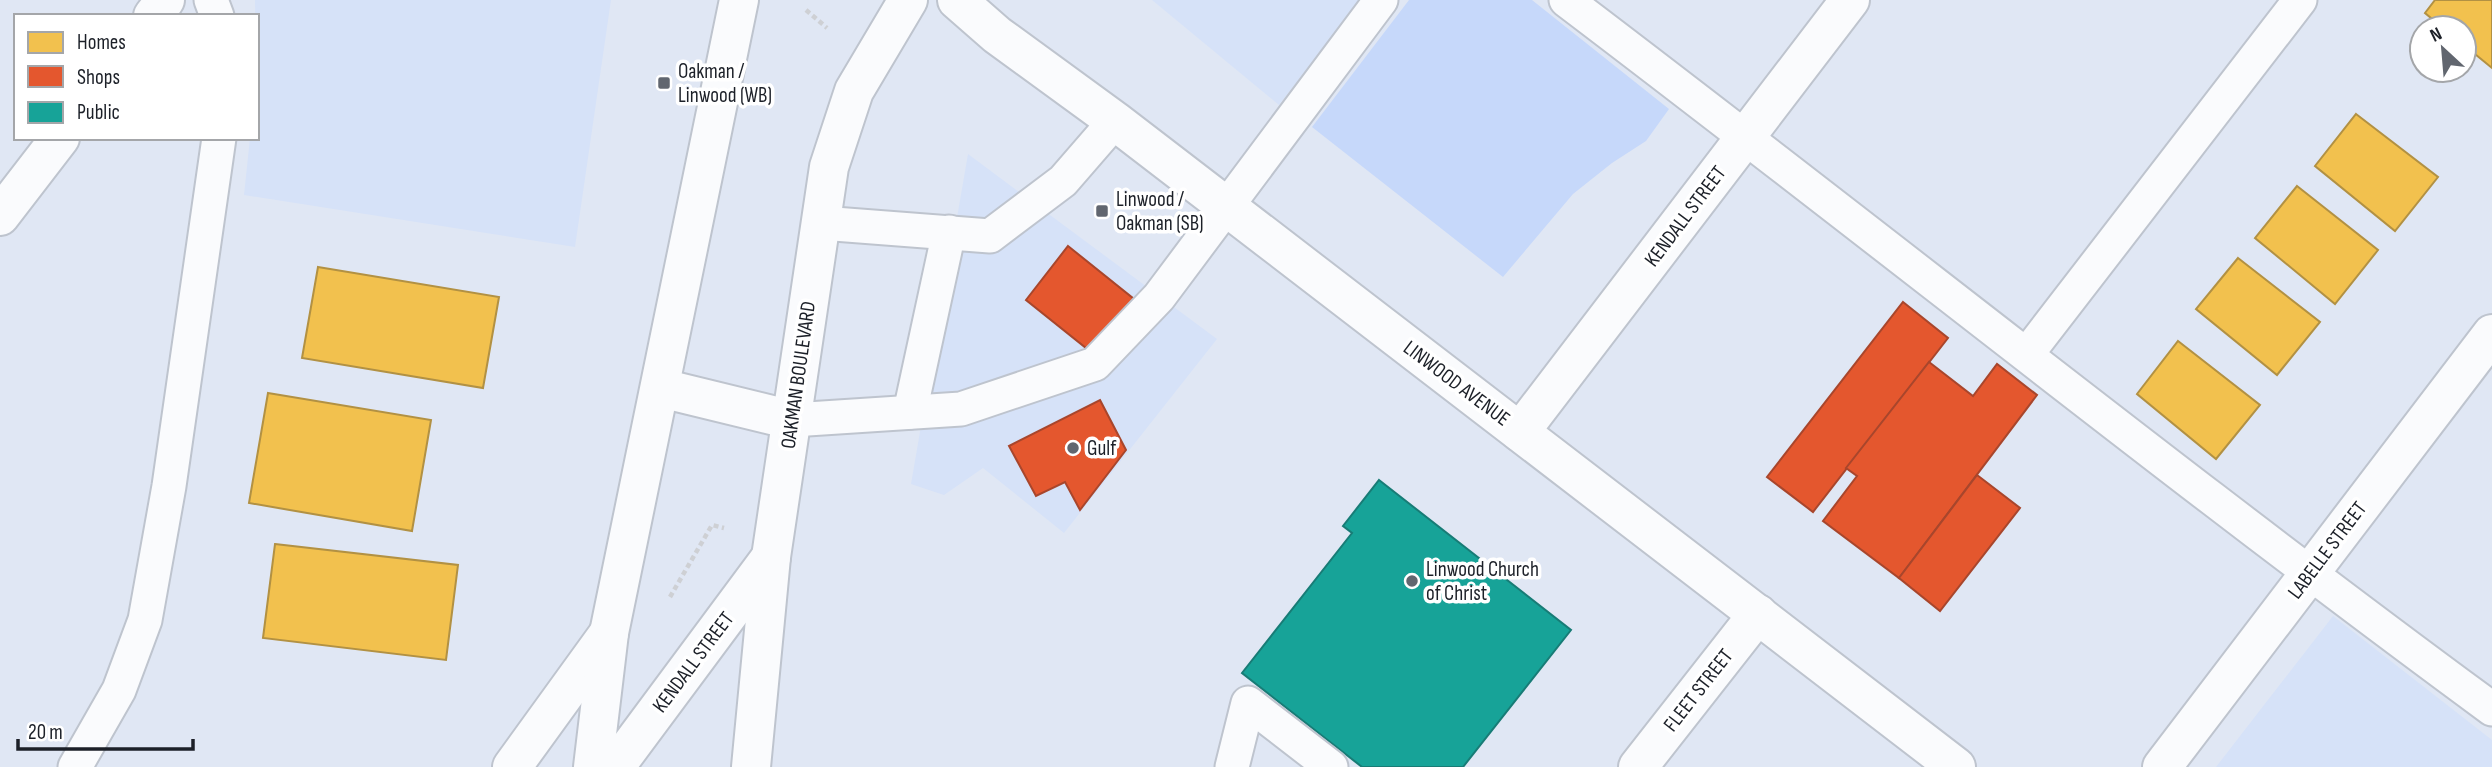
<svg xmlns="http://www.w3.org/2000/svg" width="2492" height="767" font-family="'Sofia Sans Condensed',sans-serif">
	<rect width="100%" height="100%" fill="#e0e7f4"/>
	<g fill="#d6e2f8">
		<path d="M255,0H611L575,247L244,195L250,138H257Z"/>
		<path d="M1152,0H1360L1279,105Z"/>
		<path d="M968,154L1217,339L1064,533L983,468L944,495L911,484Z"/>
		<path d="M2333,616L2492,740V767H2216Z"/>
	</g>
	<path fill="#c6d8fa" d="M1409,0H1532L1669,109L1646,141L1612,163L1573,194L1503,277L1312,127Z"/>
	<g fill="#f2c14e" stroke="#b29143" stroke-width="2">
		<path d="M2435,0H2492V68L2464,45V28H2443L2425,13Z"/>
		<path d="M2356,114L2438,177L2395,231L2315,166Z"/>
		<path d="M2297,186L2378,250L2335,304L2255,238Z"/>
		<path d="M2238,258L2320,322L2277,375L2196,309Z"/>
		<path d="M318,267L499,297L483,388L302,358Z"/>
		<path d="M2178,341L2260,405L2216,459L2137,394Z"/>
		<path d="M268,393L431,420L412,531L249,503Z"/>
		<path d="M275,544L458,565L446,660L263,638Z"/>
	</g>
	<g fill="#e4572e" stroke="#a8462c" stroke-width="2">
		<path d="M1068,246L1134,299L1091,352L1026,300Z"/>
		<path d="M1903,302L1948,338L1813,512L1767,477Z"/>
		<path d="M1929,362L1973,396L1997,364L2037,395L1899,578L1823,521L1857,476L1846,468Z"/>
		<path d="M1100,400L1126,450L1080,510L1065,482L1036,496L1009,446Z"/>
		<path d="M1977,475L2020,508L1940,611L1899,578Z"/>
	</g>
	<path fill="#17a398" stroke="#187c76" stroke-width="2" d="M1379,480L1571,630L1463,767H1362L1242,673L1352,533L1343,526Z"/>
	<g fill="none" stroke-linecap="round" stroke-linejoin="round">
		<g stroke="#bec4ce" stroke-width="37">
			<g id="lane">
				<path d="M211,0L217,16"/>
				<path d="M1566,0C1876,235 2179,479 2492,709"/>
				<path d="M821,223L990,236L1063,181L1115,121"/>
				<path d="M2027,354L2300,0"/>
				<path d="M910,412L949,232"/>
				<path d="M792,420L961,409L1095,364L1159,297L1381,0"/>
				<path d="M75,767L119,690L145,620L169,486L219,138"/>
				<path d="M1232,767L1248,703L1331,767"/>
			</g>
		</g>
		<g stroke="#bec4ce" stroke-width="42">
			<g id="street">
				<path d="M153,16L165,0"/>
				<path d="M0,216L60,138"/>
				<path d="M1520,432L1850,0"/>
				<path d="M512,767L609,633"/>
				<path d="M615,767L771,557"/>
				<path d="M1638,767L1758,614"/>
				<path d="M2162,767L2492,334"/>
			</g>
		</g>
		<g stroke="#bec4ce" stroke-width="42">
			<g id="secondary">
				<path d="M957,0L997,35L1115,121L1956,767"/>
				<path d="M661,388L792,420"/>
				<path d="M593,767L609,633L739,0"/>
				<path d="M751,767L771,557L829,167L854,91L908,0"/>
			</g>
		</g>
		<g stroke="#ced0d4" stroke-width="4.5" stroke-dasharray="5 3.5" stroke-linecap="butt">
			<path d="M806,10L827,28"/>
			<path d="M670,597L712,525L724,528"/>
		</g>
		<use href="#lane" stroke="#fafbfd" stroke-width="33"/>
		<use href="#street" stroke="#fafbfd" stroke-width="38"/>
		<use href="#secondary" stroke="#fafbfd" stroke-width="38"/>
	</g>
	<g fill="#61666f" stroke="#fff" stroke-width="2.5">
		<rect x="657" y="76" width="14" height="14" rx="3.5"/>
		<rect x="1095" y="204" width="14" height="14" rx="3.5"/>
		<circle cx="1073" cy="448" r="7"/>
		<circle cx="1412" cy="581" r="7"/>
	</g>
	<g text-anchor="middle" stroke-width="7" stroke-linejoin="round" paint-order="stroke">
		<g font-size="21" fill="#1c2028" stroke="#fff" text-anchor="start">
			<text x="678" y="78">Oakman /<tspan x="678" dy="24">Linwood (WB)</tspan></text>
			<text x="1116" y="206">Linwood /<tspan x="1116" dy="24">Oakman (SB)</tspan></text>
			<text x="1087" y="455">Gulf</text>
			<text x="1426" y="576">Linwood Church<tspan x="1426" dy="24">of Christ</tspan></text>
		</g>
		<g font-size="21" fill="#1c2028" stroke="#fff">
			<text transform="translate(1685 216) rotate(-53)" y="7">KENDALL STREET</text>
			<text transform="translate(798 375) rotate(-82)" y="7">OAKMAN BOULEVARD</text>
			<text transform="translate(1457 383) rotate(37)" y="7">LINWOOD AVENUE</text>
			<text transform="translate(2327 550) rotate(-53)" y="7">LABELLE STREET</text>
			<text transform="translate(693 662) rotate(-53)" y="7">KENDALL STREET</text>
			<text transform="translate(1698 690) rotate(-52)" y="7">FLEET STREET</text>
		</g>
	</g>
	<rect x="14" y="14" width="245" height="126" fill="#ffffff" stroke="#a4a6a9" stroke-width="2"/>
	<rect x="28" y="32" width="35" height="21" fill="#f2c14e" stroke="#a4a6a9" stroke-width="2"/>
	<text x="77" y="49" font-size="21" fill="#1c2028">Homes</text>
	<rect x="28" y="66" width="35" height="21" fill="#e4572e" stroke="#a4a6a9" stroke-width="2"/>
	<text x="77" y="84" font-size="21" fill="#1c2028">Shops</text>
	<rect x="28" y="102" width="35" height="21" fill="#17a398" stroke="#a4a6a9" stroke-width="2"/>
	<text x="77" y="119" font-size="21" fill="#1c2028">Public</text>
	<g transform="translate(2443 49) rotate(334)"><circle r="33" fill="#ffffff" stroke="#a4a6a9" stroke-width="2"/>
	<path d="M0-5L12 26L0 18L-12 26Z" fill="#61666f"/>
	<text y="-10" font-size="19" font-weight="bold" text-anchor="middle" fill="#1c2028">N</text>
	</g>
	<path d="M18 739v10h175v-10" fill="none" stroke="#1c2028" stroke-width="3.5"/>
	<text x="28" y="739" font-size="21" fill="#1c2028" stroke="#ffffff" stroke-width="5" paint-order="stroke">20 m</text>
</svg>
